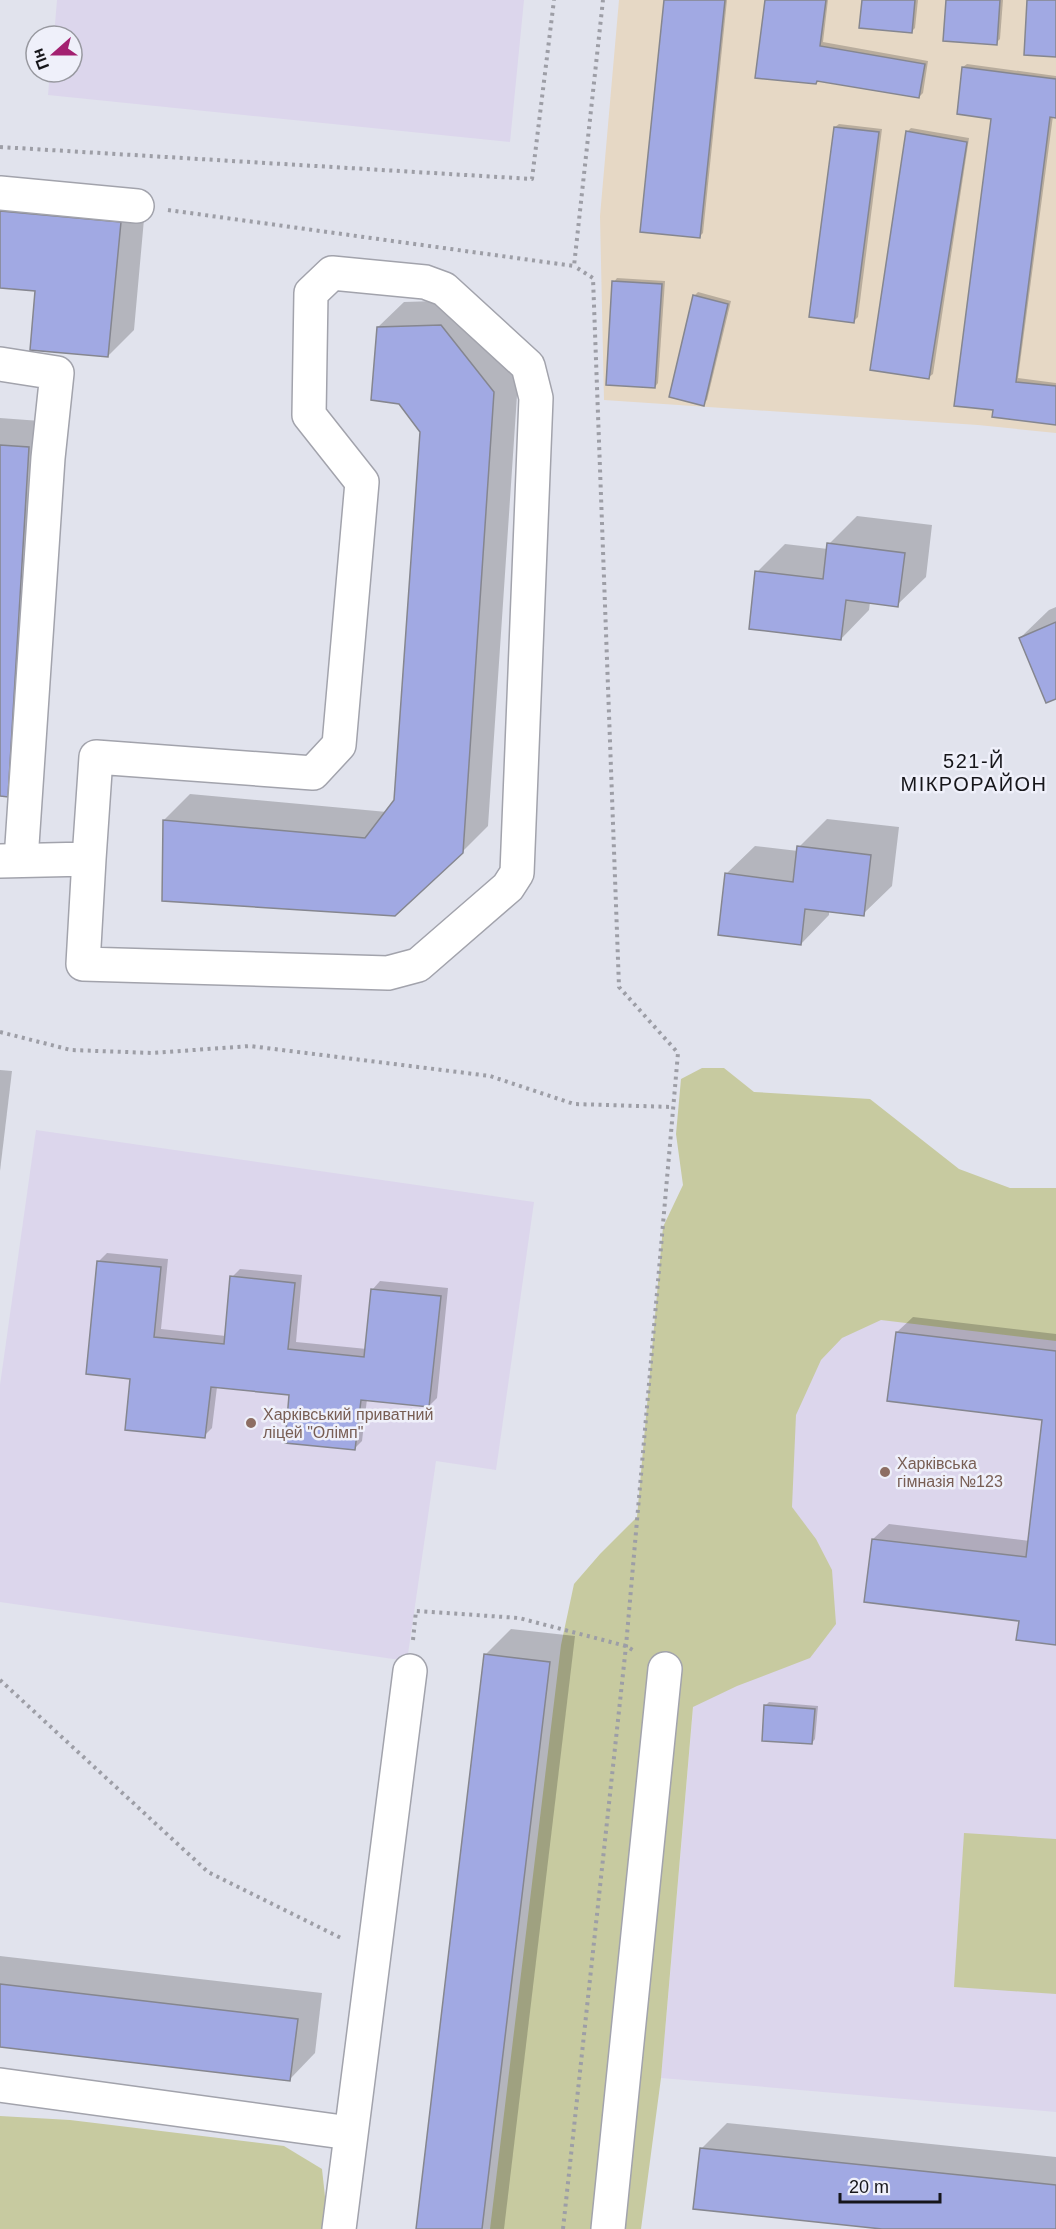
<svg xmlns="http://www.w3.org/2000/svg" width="1056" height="2229" font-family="Arial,sans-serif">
	<rect width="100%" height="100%" fill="#e1e3ed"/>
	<path fill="#e6d8c5" d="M619,0H1056V433L978,425L604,400L600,216Z"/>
	<g fill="#dcd6ec">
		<path d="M57,0H524L510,142L48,95L50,72H72V36H54Z"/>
		<path d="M36,1130L534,1202L496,1470L436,1461L407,1661L0,1602V1385Z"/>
		<path d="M736,1213L1056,1238V2112L661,2078Z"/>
	</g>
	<g fill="#c7caa0">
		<path d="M702,1068H724L754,1092L870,1099L959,1169L1010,1188H1056V1341L881,1320L842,1338L821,1360L796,1415L792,1507L816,1539L832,1570L836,1624L810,1658L737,1686L693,1707L661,2078L641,2229H490L561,1645L574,1584L600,1554L637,1517L663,1227L683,1185L676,1134L681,1079Z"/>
		<path d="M964,1833L1056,1839V1994L954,1987Z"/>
		<path d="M0,2116L70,2120L284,2146L322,2169L327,2215L326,2229H0Z"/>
	</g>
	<g fill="#0003">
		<path d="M666,0H727L703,233L699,237Z"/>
		<path d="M766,0H828L823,42L928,61L923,93L919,97L819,79L816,83Z"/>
		<path d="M864,0H918L915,28L912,31Z"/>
		<path d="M947,0H1003L1000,39L996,43Z"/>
		<path d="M967,64L1056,76V117L1053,116L1018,378L1056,383V424L994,416L993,118L963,67Z"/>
		<path d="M839,124L882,129L858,317L854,321L835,127Z"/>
		<path d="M911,128L969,138L933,374L929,377L907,132Z"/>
		<path d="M0,184L146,197L134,330L108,356L37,289L0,286Z"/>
		<path d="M617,278L665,281L658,383L655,387L614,282Z"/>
		<path d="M698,292L731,301L707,400L703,404L694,296Z"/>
		<path d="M467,300L519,366L488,826L462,852L164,820L190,794L387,812L396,801L422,432L378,327L404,302Z"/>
		<path d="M0,418L54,422L33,769L8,795H0Z"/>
		<path d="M857,516L932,525L926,577L897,605L870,602L869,610L841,639L757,572L785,544L828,549L829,544Z"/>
		<path d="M1056,607V698L1020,638L1049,610Z"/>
		<path d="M827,819L899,827L892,886L863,914L829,910V915L801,944L726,874L755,846L798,851L799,847Z"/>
		<path d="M0,1070L12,1071L0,1171Z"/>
		<path d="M107,1253L168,1259L161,1329L226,1336L232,1277L240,1269L302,1275L296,1342L367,1349L372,1290L380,1281L448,1288L437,1398L429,1406L367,1399L362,1441L354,1449L291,1394L217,1387L212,1428L204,1436L132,1377L99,1261Z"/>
		<path d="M913,1317L1056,1334V1643L1020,1619L873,1539L889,1524L1030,1541L1044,1419L897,1332Z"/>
		<path d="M511,1629L575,1636L504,2229H417L486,1654Z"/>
		<path d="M769,1702L818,1706L815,1739L812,1743L765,1706Z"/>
		<path d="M0,1956L322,1993L315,2053L290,2079L0,2045Z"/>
		<path d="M727,2123L1056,2157V2229H896L701,2149Z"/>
	</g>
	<g fill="#a1a9e3" stroke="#85868f" stroke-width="1.5">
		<path d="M664,0H725L700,238L640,232Z"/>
		<path d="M765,0H826L820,46L925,64L919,98L817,81L816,84L755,78Z"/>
		<path d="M862,0H915L912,33L859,28Z"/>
		<path d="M946,0H1000L997,45L943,41Z"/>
		<path d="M1027,0H1056V57L1024,55Z"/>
		<path d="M962,67L1056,79V118L1050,117L1016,382L1056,386V425L992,417L993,410L954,406L991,119L957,114Z"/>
		<path d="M834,127L879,132L854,323L809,317Z"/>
		<path d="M906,131L967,142L929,379L870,370Z"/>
		<path d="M0,211L121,222L108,357L30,350L35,291L0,288Z"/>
		<path d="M612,281L662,284L655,388L606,385Z"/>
		<path d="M693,295L728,304L704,406L669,397Z"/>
		<path d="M441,325L494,392L463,853L395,916L162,901L163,820L365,838L394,800L420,432L399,404L371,400L377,327Z"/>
		<path d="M0,445L29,447L8,797L0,796Z"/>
		<path d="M827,543L905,553L898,607L846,600L841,640L749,629L755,571L823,579Z"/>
		<path d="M1056,622V699L1046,703L1019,638Z"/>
		<path d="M797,846L871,855L864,916L805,909L801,945L718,935L725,873L793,882Z"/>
		<path d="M97,1261L161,1267L154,1337L224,1344L230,1276L295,1283L288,1349L364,1357L371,1289L441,1296L429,1407L361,1400L355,1450L285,1443L289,1395L211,1387L205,1438L125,1430L130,1379L86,1374Z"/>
		<path d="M896,1332L1056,1351V1645L1016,1640L1019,1621L864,1602L872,1539L1026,1557L1042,1420L887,1401Z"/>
		<path d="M484,1654L550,1662L482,2229H416Z"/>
		<path d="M764,1705L815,1709L812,1744L762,1741Z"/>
		<path d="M0,1984L298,2019L290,2081L0,2047Z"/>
		<path d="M700,2148L1056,2185V2229H882L693,2209Z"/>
	</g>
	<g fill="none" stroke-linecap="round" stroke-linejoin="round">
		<g stroke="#a2a3ac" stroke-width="36">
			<g id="minor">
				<path d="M0,193L137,206"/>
				<path d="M0,364L57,373L48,458L21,860"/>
				<path d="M0,861L89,859L83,964L388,973L418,965L508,887L517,873L536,398L528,366L444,289L425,282L332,273L311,293L309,415L362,482L339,745L313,773L96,757L89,859"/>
				<path d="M0,2085L350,2133"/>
				<path d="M339,2229L410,1671"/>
				<path d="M608,2229L665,1669"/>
			</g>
		</g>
		<g stroke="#9d9ea6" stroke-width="4" stroke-dasharray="3 4.5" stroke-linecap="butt">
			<path d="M0,147L532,179L554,0"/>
			<path d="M168,210L574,266L603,0"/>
			<path d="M0,1032L71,1050L152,1053L250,1046L490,1076L574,1104L673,1107"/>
			<path d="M413,1640L416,1611L519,1618L626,1646L636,1652"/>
			<path d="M0,1680L208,1872L343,1939"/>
			<path d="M563,2229L626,1646L678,1053L619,987L593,278L574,266"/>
		</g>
		<use href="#minor" stroke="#fff" stroke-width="33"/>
	</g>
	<g fill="#8d6e63" stroke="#eff0fa" stroke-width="2">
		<circle cx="251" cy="1423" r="6"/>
		<circle cx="885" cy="1472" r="6"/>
	</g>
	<g text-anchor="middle" stroke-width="5" stroke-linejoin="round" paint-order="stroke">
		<g font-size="16" fill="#785e54" stroke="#eff0fa" text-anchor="start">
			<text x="263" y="1420">Харківський приватний<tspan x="263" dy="18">ліцей "Олімп"</tspan></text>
			<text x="897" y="1469">Харківська<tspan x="897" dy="18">гімназія №123</tspan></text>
		</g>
		<g font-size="20" letter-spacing="1.5" fill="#16161a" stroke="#eff0fa">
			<text x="974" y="768">521-Й<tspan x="974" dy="23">МІКРОРАЙОН</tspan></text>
		</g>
	</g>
	<g transform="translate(54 54) rotate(249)"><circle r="28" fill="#eff0fa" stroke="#9899a0" stroke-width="1.5"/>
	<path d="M0-4.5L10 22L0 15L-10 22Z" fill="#a32070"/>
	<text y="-9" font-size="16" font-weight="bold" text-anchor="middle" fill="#16161a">Пн</text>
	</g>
	<path d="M840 2193v9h100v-9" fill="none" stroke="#16161a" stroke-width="3"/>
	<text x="849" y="2193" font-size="18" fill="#16161a" stroke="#eff0fa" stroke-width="4.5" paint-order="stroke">20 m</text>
</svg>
